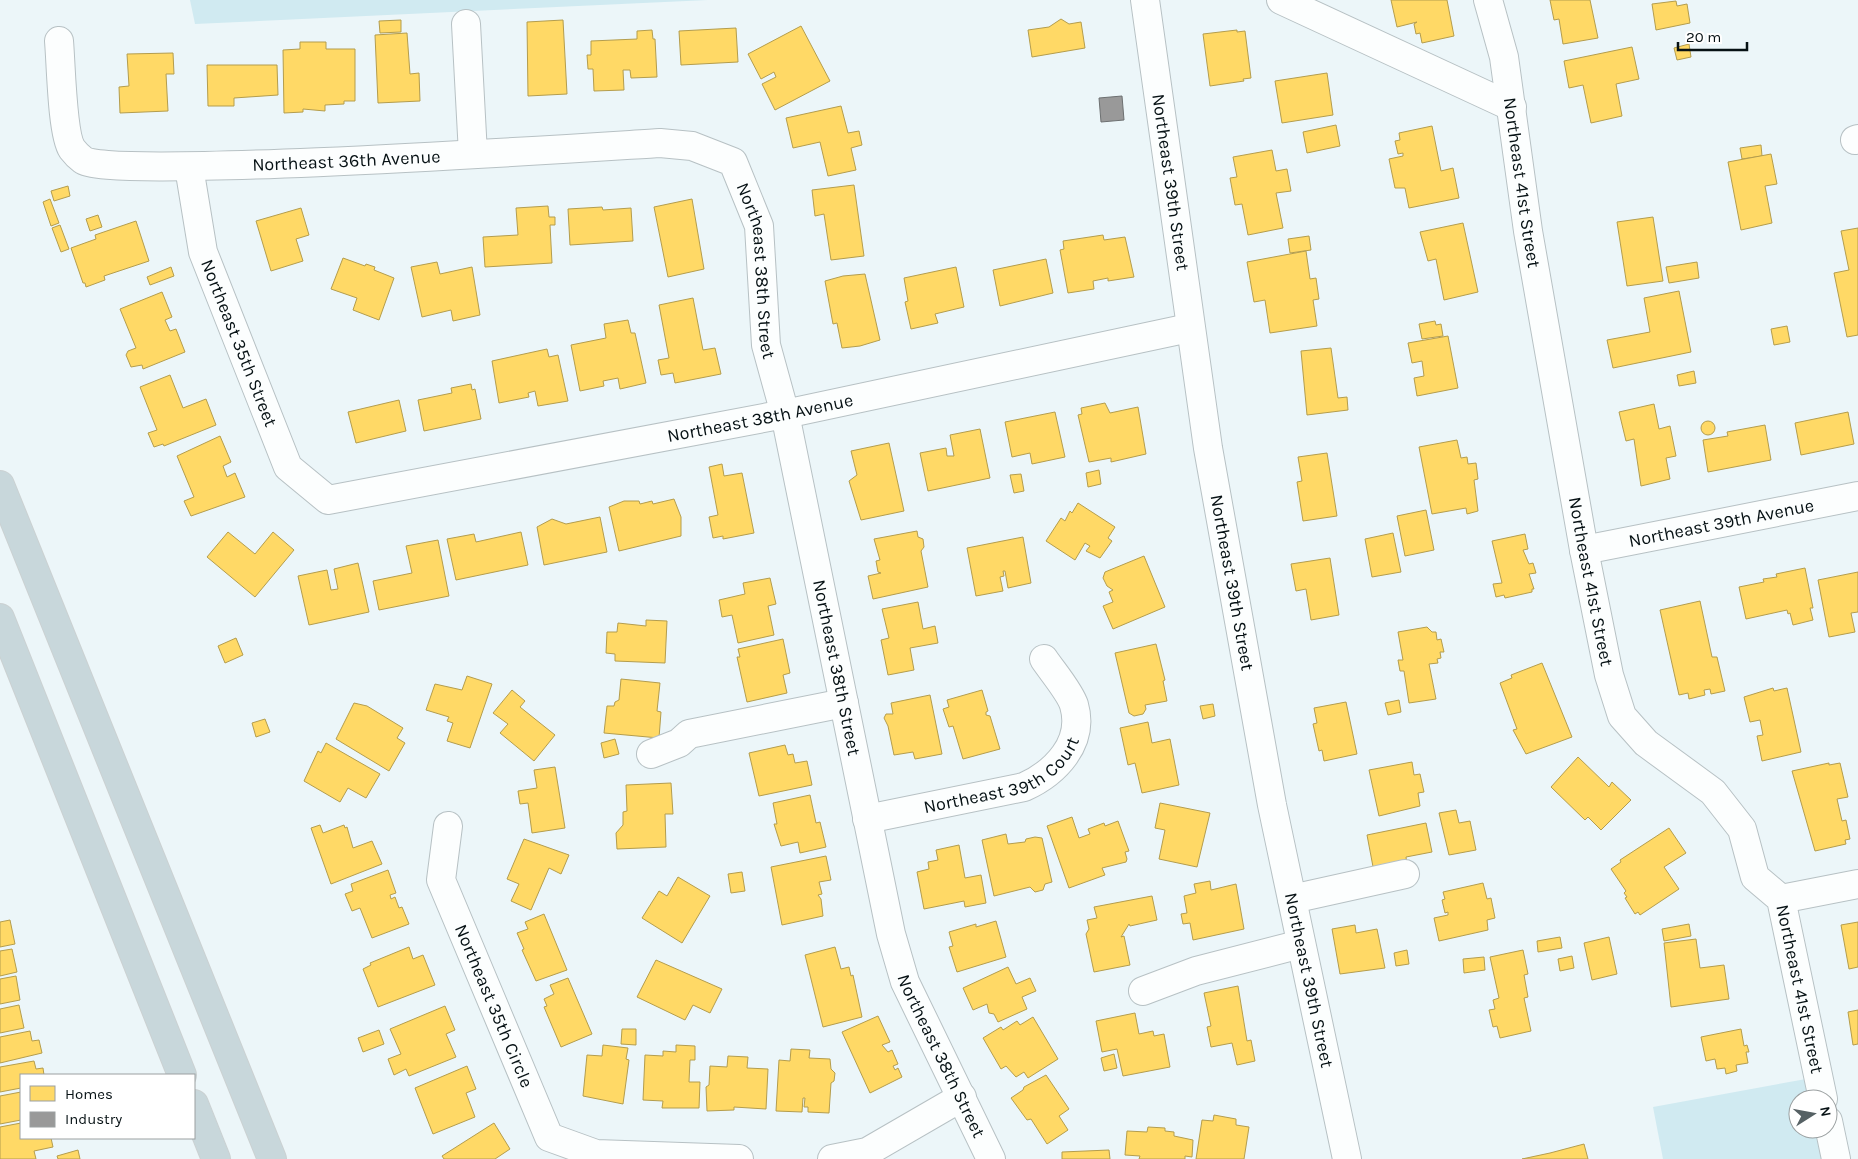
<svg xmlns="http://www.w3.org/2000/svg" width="1858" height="1159" font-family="Karla,sans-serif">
	<rect width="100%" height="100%" fill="#ecf6f9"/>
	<g fill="#d0eaf1">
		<path d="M190,0H708L195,24Z"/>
		<path d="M1806,1079L1810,1099H1798V1129H1816L1822,1159H1663L1653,1107Z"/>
	</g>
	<g fill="#ffd966" stroke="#b49d4d">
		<path d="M1391,0H1447L1454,36L1422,43L1420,33L1416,34L1414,24L1417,22L1397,27Z"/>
		<path d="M1550,0H1590L1598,38L1563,44L1559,19L1554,20Z"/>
		<path d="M1676,1L1677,6L1687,4L1690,23L1656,30L1652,4Z"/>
		<path d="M1061,19L1069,24L1081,22L1085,48L1032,57L1028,30L1049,27Z"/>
		<path d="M401,20V32L380,33L379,21Z"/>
		<path d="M563,20L567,94L528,96L527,22Z"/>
		<path d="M801,26L830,81L775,110L762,84L776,77L774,72L761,79L748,54Z"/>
		<path d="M736,28L738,62L681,65L679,31Z"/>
		<path d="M652,30L653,39H655L657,77L631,78L630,70H623L624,90L594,91L593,69H588L587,55H591V41L637,39V31Z"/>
		<path d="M1237,30V32L1245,31L1251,78L1243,79L1244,81L1210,86L1203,34Z"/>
		<path d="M407,33L410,74L419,73L420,101L378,103L375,35Z"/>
		<path d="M300,42H326V49H355V101H344V104L325,105V111L303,109V112L284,113L283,50L300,49Z"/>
		<path d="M1689,44L1691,57L1677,60L1674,48Z"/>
		<path d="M1632,47L1639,79L1616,84L1622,116L1591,123L1583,85L1569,88L1564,61Z"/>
		<path d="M173,53L174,74H166L168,111L120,113L119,87L129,86L127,54Z"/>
		<path d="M207,65H277L278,95L234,98V106H208Z"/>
		<path d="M1327,73L1333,115L1282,123L1275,81Z"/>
		<path d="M841,106L848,133L859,131L862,145L851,148L856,170L828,176L820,142L793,148L786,118Z"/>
		<path d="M1336,125L1340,146L1307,153L1303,132Z"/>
		<path d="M1432,126L1441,171L1453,168L1459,198L1409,208L1405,188H1395L1389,159L1403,156V153L1398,154L1395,141L1400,140L1399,133Z"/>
		<path d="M1761,145L1762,156L1742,159L1740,148Z"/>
		<path d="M1272,150L1276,171L1287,169L1291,191L1276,193L1283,228L1248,235L1242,204L1235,205L1230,178L1237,177L1233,157Z"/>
		<path d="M1771,154L1777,184L1765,186L1772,223L1741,230L1728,162Z"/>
		<path d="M854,185L864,256L831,260L824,214L815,216L812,190Z"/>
		<path d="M68,186L70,196L54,201L51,191Z"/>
		<path d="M50,199L59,223L51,226L43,202Z"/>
		<path d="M692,199L704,269L668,277L654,207Z"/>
		<path d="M548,206L549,217H555V225H550L552,263L485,267L483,237L518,235L516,208Z"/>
		<path d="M602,207L603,210L631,208L633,241L570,245L568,209Z"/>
		<path d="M301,208L309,235L296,239L303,261L271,271L256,221Z"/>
		<path d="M98,215L102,227L90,231L86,219Z"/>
		<path d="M1653,217L1663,281L1627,286L1617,222Z"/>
		<path d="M136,221L149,261L104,276L105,280L86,287L85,283H83L71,248L96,239L95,235Z"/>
		<path d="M1463,223L1478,292L1444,300L1436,259L1428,261L1420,232Z"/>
		<path d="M60,225L69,249L61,252L52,228Z"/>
		<path d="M1858,228V335L1847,337L1834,273L1849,270L1841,231Z"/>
		<path d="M1103,235L1104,240L1125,237L1134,277L1108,281V278L1093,281L1094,289L1068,293L1060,250L1064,249L1063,241Z"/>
		<path d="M1309,236L1311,250L1290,253L1288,239Z"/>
		<path d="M1306,251L1310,279L1316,278L1319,299L1313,300L1317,326L1270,333L1265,300L1254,302L1247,262Z"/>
		<path d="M343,258L365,266L366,264L375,267L374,270L394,278L379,320L353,310L357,298L331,289Z"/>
		<path d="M1046,259L1053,293L1000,306L993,270Z"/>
		<path d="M437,262L440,274L472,267L480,315L453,321L451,310L422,317L411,267Z"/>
		<path d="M1697,262L1699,278L1669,283L1666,267Z"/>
		<path d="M171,267L174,276L150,285L147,277Z"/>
		<path d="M956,267L964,307L935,314L938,323L911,329L905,302L908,301L904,278Z"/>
		<path d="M865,274L880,340L860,346L842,348L837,323L833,324L825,281L843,276Z"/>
		<path d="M1679,291L1691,352L1613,368L1607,340L1650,332L1644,298Z"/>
		<path d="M162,292L172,317L165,320L170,331L176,329L185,352L143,369L142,365L131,367L126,355L128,351L136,348L120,309Z"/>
		<path d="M693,298L703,350L715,348L721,374L675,383L673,373L661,375L658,360L669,358L659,305Z"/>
		<path d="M628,320L631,333H635L646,383L620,389L618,378L603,381L604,386L580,391L571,345L606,338L604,324Z"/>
		<path d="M1435,321L1436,325L1441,324L1443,336L1422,339L1419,324Z"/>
		<path d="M1787,326L1790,342L1774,345L1771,329Z"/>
		<path d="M1448,336L1458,388L1417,396L1414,378L1424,376L1422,361L1412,363L1408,343Z"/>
		<path d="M1331,348L1338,398L1347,397L1348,410L1307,415L1301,351Z"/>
		<path d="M547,349L549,357L558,355L568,401L538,406L535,391L528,393L529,397L499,403L492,361Z"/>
		<path d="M1694,371L1696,383L1679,386L1677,375Z"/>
		<path d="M170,375L183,408L206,399L216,425L164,446L163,444L154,447L148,433L157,430L140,387Z"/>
		<path d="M471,384L472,390L475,389L481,419L424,431L418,400L452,393L451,388Z"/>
		<path d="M399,400L406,431L356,443L348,412Z"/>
		<path d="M1105,403L1110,413L1138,407L1146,454L1111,462V458L1089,462L1078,415L1082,414L1081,408Z"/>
		<path d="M1654,404L1659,429L1670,426L1676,456L1666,458L1670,479L1641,486L1634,439L1626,441L1619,412Z"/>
		<path d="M1055,412L1065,457L1032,464L1030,453L1012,457L1005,422Z"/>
		<path d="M1848,412L1854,444L1801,455L1795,423Z"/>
		<circle cx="1708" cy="428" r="7"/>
		<path d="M1765,425L1771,460L1708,472L1703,440L1728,436L1727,432Z"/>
		<path d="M980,429L990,478L928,491L920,453L946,448L947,456H954L950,435Z"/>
		<path d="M220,436L231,462L223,466L227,477L235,473L245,497L191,516L184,501L194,497L177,456Z"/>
		<path d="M1457,440L1461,458L1467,457L1468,464L1476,463L1478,479L1474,480L1478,511L1467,514L1466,508L1432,514L1419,447Z"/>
		<path d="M889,443L904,511L861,520L849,481L857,475L851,451Z"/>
		<path d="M1327,453L1337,516L1303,521L1297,482L1302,481L1298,457Z"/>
		<path d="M722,464L724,476L742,473L754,533L723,539V536L713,538L709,517L718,515L709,467Z"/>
		<path d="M1099,470L1101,484L1088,487L1086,473Z"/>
		<path d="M1021,474L1024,491L1014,493L1010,475Z"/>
		<path d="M674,499L681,517V536L619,551L609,507L624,501H639L640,504L652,501L653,504Z"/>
		<path d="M1078,503L1115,527L1108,538L1112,541L1100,558L1086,551L1090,546L1085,543L1075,560L1046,541L1061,518L1065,521L1070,511L1072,513Z"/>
		<path d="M1426,510L1434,550L1405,556L1397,516Z"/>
		<path d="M600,517L607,552L544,565L537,527L552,519L566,524Z"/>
		<path d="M917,531L918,537L923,539L924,547L921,551L928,587L873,599L868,576L881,573L878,572L876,561L880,560L874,539Z"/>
		<path d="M228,532L255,554L273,532L294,550L255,597L207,557Z"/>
		<path d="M521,532L528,565L456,580L447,539L474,534L476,542Z"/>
		<path d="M1393,533L1401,572L1372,577L1365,539Z"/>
		<path d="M1525,534L1528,549L1523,550L1529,564L1533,563L1536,573L1529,574L1534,589H1532V592L1505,598L1504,595L1496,597L1493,584L1502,583L1492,541Z"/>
		<path d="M1023,537L1031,583L1008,588L1005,571H1003L1004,576L1000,577L1003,591L976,596L967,548Z"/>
		<path d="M438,540L449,596L379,610L373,581L412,573L406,546Z"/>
		<path d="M1144,556L1165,607L1113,629L1103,606L1113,602L1109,592L1113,590L1107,586L1103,578L1105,572Z"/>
		<path d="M1330,558L1339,615L1311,620L1306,589L1296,591L1291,564Z"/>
		<path d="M358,563L369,612L309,625L298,576L327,570L331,590L338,589L334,569Z"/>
		<path d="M1805,568L1813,608H1810L1813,620L1793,625L1790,613L1788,614L1787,610L1746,619L1739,587L1764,582L1763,579L1777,577L1776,574Z"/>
		<path d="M1858,572V612L1851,613L1855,632L1829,637L1818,580Z"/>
		<path d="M770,578L776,604L768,606L774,635L738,643L732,615L722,617L719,600L745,594L743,583Z"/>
		<path d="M1700,601L1712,657H1717L1725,691L1711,694L1710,689L1704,690L1705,695L1689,699L1688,693L1679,695L1660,610Z"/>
		<path d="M918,602L923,629L935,626L938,643L910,648L914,670L888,675L881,640L889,638L882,609Z"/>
		<path d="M646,620L667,621L665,663L615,661V654L606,653L607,632H617L618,623L646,626Z"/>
		<path d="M1427,627L1432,632H1436L1437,640L1441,639L1444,652H1440L1441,658L1437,659L1438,663L1429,664L1436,699L1409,703L1404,671H1400L1398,660H1403L1398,632Z"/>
		<path d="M236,638L243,655L225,663L218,646Z"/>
		<path d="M783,639L790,673L783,675L787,693L747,702L737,657H740L738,649Z"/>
		<path d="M1156,644L1165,680L1163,681L1167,701L1145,705L1146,709L1143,714L1134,716L1129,713L1115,653Z"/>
		<path d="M1542,663L1572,737L1526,754L1513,730L1517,729L1500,683L1512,678L1511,675Z"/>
		<path d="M467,676L492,684L470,748L447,741L453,723L447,721L449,717L426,710L435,684L462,690Z"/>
		<path d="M621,679L660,683L657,711L661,712L659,738L604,733L607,706H614L615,702L619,700Z"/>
		<path d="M1773,688L1774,691L1787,688L1801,752L1762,761L1757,736L1763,735L1760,720L1750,722L1744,697Z"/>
		<path d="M512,690L525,701L520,707L555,735L534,761L500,733L508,724L493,713Z"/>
		<path d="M982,690L988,711L986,712V715L990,716L1000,749L963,759L953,726L949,727L943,709L949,707L947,700Z"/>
		<path d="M930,695L942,754L915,759L913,752L894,755L888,726L884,718L886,714H893L891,703Z"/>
		<path d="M1399,700L1401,712L1388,715L1385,703Z"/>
		<path d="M1346,702L1357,754L1324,761L1322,750L1319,751L1313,724L1317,723L1314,708Z"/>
		<path d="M354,703L367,706L403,728L397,738L405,743L389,771L336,739Z"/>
		<path d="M1213,704L1215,716L1203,719L1200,706Z"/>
		<path d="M265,719L270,732L256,737L252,723Z"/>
		<path d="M1148,722L1152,743L1170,739L1179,785L1142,793L1135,763L1128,765L1120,728Z"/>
		<path d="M615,739L619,754L604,758L601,743Z"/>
		<path d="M326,743L380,774L366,798L348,788L340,802L304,781L318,751L321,753Z"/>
		<path d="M785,745L788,755L793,754L795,763L807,761L812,785L759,796L749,753Z"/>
		<path d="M1578,757L1609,787L1612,782L1631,800L1601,830L1588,817L1585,820L1551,787Z"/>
		<path d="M1412,762L1414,775L1420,774L1424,792L1418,793L1420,806L1379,816L1369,770Z"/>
		<path d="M1829,763V765L1840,763L1848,797L1837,799L1842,821L1846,820L1850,839L1845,840L1846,844L1815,851L1792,771Z"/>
		<path d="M555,767L565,828L532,833L528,803L520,804L518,791L537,788L534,770Z"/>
		<path d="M671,783L673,814H665L666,847L617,849L616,833L623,825V812L627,811L626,785Z"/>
		<path d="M810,795L816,823L820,822L826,847L800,853L798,842L781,846L774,824H777L773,803Z"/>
		<path d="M1160,803L1210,813L1197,867L1159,859L1165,830L1155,828Z"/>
		<path d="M1456,810L1459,823L1470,821L1476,850L1449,855L1439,813Z"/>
		<path d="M1072,817L1079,838L1090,834L1088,829L1104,823L1105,826L1118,821L1129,851L1125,852L1127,859L1126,862L1102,868L1105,875L1069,888L1047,826Z"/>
		<path d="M1426,823L1432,852L1406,857L1407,866L1374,872L1367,835Z"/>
		<path d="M320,825L323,833L344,825L345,828L347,827L353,848L372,841L382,864L331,884L311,828Z"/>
		<path d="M1669,828L1686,853L1664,867L1679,889L1640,915L1638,912L1635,914L1625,898L1627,897L1624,893L1626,891L1611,869L1621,862L1620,860Z"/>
		<path d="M1006,834L1008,844L1025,842L1026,839L1035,837L1042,838L1052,882L1045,884L1043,890L1035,892L1030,887L994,896L982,840Z"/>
		<path d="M524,839L569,855L561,874L549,868L531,910L511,901L519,884L507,879Z"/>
		<path d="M959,845L965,878L981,875L986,903L965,907L964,901L924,909L917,872L929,869L928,862L938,860L936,850Z"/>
		<path d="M826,856L831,880L819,882L822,894L818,895L821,899L823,916L782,925L771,867Z"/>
		<path d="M388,870L396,893L390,895L391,899L395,897L399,908L402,907L409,924L372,938L360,908L352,911L345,894L353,891L351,884Z"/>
		<path d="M742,872L745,891L731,893L728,874Z"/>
		<path d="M678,877L710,896L682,943L642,918L659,891L667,896Z"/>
		<path d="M1210,881L1211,890L1236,884L1244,929L1193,940L1190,923L1183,924L1181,914L1187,913L1184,896L1196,893L1194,884Z"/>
		<path d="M1483,883L1487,899L1491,898L1495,918L1487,920L1488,930L1439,941L1434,918L1448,915V912L1445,913L1442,900L1445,899L1443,892Z"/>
		<path d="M1152,896L1157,920L1130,926L1129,924L1121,937L1124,936L1130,965L1094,972L1086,934L1089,929L1087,920L1097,918L1094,907Z"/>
		<path d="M544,914L567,970L536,981L522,950L524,949L517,933L528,929L525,922Z"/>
		<path d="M10,920L15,944L0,947V922Z"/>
		<path d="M996,921L1006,957L957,972L949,947L953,946L949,932L976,924V927Z"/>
		<path d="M1858,922V967L1849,969L1841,925Z"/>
		<path d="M1689,924L1691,936L1664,941L1662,929Z"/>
		<path d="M1355,925L1356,933L1377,929L1385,968L1340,974L1332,929Z"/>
		<path d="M1560,937L1562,948L1538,952L1537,941Z"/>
		<path d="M1609,937L1617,974L1592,980L1584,943Z"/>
		<path d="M1696,939L1700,968L1724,965L1729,999L1671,1007L1664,943Z"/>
		<path d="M409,947L413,959L423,955L435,985L378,1007L363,969L371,965L370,963Z"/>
		<path d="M835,947L841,969L849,967L851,976L853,975L862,1017L823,1027L805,955Z"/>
		<path d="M12,949L17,972L0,976V951Z"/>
		<path d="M1407,950L1409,964L1396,966L1394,953Z"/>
		<path d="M1523,950L1528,974L1524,975L1528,997L1524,998L1531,1031L1500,1038L1497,1026L1493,1027L1489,1010L1495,1009L1493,1000L1499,998L1490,957Z"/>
		<path d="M1572,956L1574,968L1560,971L1558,959Z"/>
		<path d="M1484,957L1485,970L1464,973L1463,959Z"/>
		<path d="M656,960L722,989L710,1013L693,1005L685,1020L637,997Z"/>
		<path d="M1008,967L1016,984L1030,978L1036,991L1022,997L1027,1009L998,1022L994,1014L989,1013L987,1004L973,1010L963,988Z"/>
		<path d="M16,976L20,1000L0,1004V979Z"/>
		<path d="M568,978L592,1034L561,1047L544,1007L547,1006L544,999L554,994L550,985Z"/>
		<path d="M1238,986L1247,1041L1251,1040L1255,1061L1237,1065L1232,1043L1211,1047L1207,1027L1211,1026L1204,993Z"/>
		<path d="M19,1005L24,1028L0,1033V1009Z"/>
		<path d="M445,1006L455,1030L446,1034L456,1057L409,1076L406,1069L394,1075L388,1059L401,1054L390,1029Z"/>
		<path d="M1858,1010V1044L1853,1045L1848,1012Z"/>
		<path d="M1135,1013L1139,1034L1153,1031L1154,1036L1164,1034L1170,1067L1123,1076L1117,1049L1102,1052L1096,1021Z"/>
		<path d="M878,1016L890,1042L882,1045L888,1052L892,1050L898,1064L893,1066L895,1070L898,1068L902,1077L870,1093L842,1032Z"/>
		<path d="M1033,1017L1058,1059L1028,1078L1024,1072L1016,1077L1006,1066L1001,1069L983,1038L1001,1027L1003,1030L1017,1021L1020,1025Z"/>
		<path d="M622,1029H636V1045L621,1044Z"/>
		<path d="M1741,1029L1744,1046L1747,1045L1749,1052H1746L1748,1063L1736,1065L1737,1071L1726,1074L1725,1068L1717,1069L1715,1059L1706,1061L1701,1037Z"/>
		<path d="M379,1030L384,1044L363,1052L358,1038Z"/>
		<path d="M30,1031L32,1041L39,1040L42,1053L0,1063V1037Z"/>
		<path d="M603,1045L628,1048L626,1059L629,1060L623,1104L583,1096L587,1055L602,1056Z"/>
		<path d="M676,1045L695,1046V1060H690L689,1082H700L699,1108H662L663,1101L643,1100L645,1055L663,1056V1051L676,1052Z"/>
		<path d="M791,1049L810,1050L809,1058L830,1059L831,1069L835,1073L834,1081L831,1083L829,1113L808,1112V1107H804L805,1098H803L802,1112L776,1111L779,1060L790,1061Z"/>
		<path d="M1114,1054L1117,1068L1104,1071L1101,1058Z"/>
		<path d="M728,1056L748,1057L747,1068L768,1069L766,1109L734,1107V1110L707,1111L706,1087L709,1085L710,1066L727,1067Z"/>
		<path d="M34,1061L36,1069L43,1068L44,1075H21V1088L0,1092V1067Z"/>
		<path d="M467,1066L476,1089L466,1093L475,1117L433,1134L415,1088Z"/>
		<path d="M1046,1075L1069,1109L1059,1116L1068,1130L1047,1144L1031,1119L1027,1120L1011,1098L1023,1090L1024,1087Z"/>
		<path d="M21,1092V1120L0,1124V1096Z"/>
		<path d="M1214,1115L1236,1119V1125L1249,1127L1244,1159H1196L1202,1120L1213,1121Z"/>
		<path d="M21,1123V1138H51L53,1147L34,1151L36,1159H0V1127Z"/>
		<path d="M494,1123L510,1149L495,1159H444L442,1156Z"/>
		<path d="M1148,1127L1165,1128V1131L1174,1132V1136L1193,1140L1192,1157L1185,1156V1159H1139L1140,1156L1125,1155L1127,1131L1147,1132Z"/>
		<path d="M1584,1144L1588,1159H1522L1550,1153Z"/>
		<path d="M78,1150L80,1159H58L57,1156Z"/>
		<path d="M1109,1150L1110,1159H1062V1152Z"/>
	</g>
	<path fill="#999" stroke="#6d7071" d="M1122,96L1124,120L1101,122L1099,98Z"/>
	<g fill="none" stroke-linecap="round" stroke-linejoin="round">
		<g stroke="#b7c1c4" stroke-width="30">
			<g id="minor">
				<path id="s1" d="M1145,0L1208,448L1272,805L1347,1159"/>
				<path d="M1281,0L1512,107"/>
				<path id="s2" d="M1488,0L1504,57L1528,231L1584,550L1609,675L1622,716L1646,743L1713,792L1742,829L1755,877L1781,899L1823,1099"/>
				<path d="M466,24L473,154"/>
				<path id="s3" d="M59,41C61,63 62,134 72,149C75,153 79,157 83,160C107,180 593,147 660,143L692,146L733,162L759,226L766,345L785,414L891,934L905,982L991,1159"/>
				<path d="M1855,140L1858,139"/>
				<path id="s4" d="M189,167L203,252L288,467L328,500L785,414L1189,328"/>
				<path id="s5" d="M1584,550L1858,496"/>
				<path d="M651,754L679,743L689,734L844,703"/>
				<path id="s6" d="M867,819L1024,787C1055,773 1085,743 1074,705C1070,692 1052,671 1044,659"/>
				<path id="s7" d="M448,826L441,880L549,1137L596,1154L739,1159"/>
				<path d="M1292,899L1405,874"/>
				<path d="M1781,899L1858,884"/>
				<path d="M1143,991L1196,971L1301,944"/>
				<path d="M1828,1121L1836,1159"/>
				<path d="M832,1159L867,1152L962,1097"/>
			</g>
		</g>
		<g stroke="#cbd1d2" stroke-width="30">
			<g id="highway">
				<path d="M0,485L272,1159"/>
				<path d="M0,618L182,1075"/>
				<path d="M194,1104L216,1159"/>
			</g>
		</g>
		<use href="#minor" stroke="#fcfefe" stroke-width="28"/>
		<use href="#highway" stroke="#c8d7db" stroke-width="28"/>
	</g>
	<g text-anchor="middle" stroke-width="5" stroke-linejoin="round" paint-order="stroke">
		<g font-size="18" fill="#061114" stroke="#fff">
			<text dy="6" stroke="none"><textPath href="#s3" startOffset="389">Northeast 36th Avenue</textPath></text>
			<text dy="6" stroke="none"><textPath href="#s1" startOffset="184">Northeast 39th Street</textPath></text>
			<text dy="6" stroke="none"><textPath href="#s2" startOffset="186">Northeast 41st Street</textPath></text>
			<text dy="6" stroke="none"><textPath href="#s3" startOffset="892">Northeast 38th Street</textPath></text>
			<text dy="6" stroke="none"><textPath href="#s4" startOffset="184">Northeast 35th Street</textPath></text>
			<text dy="6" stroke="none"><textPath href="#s4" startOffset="809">Northeast 38th Avenue</textPath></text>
			<text dy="6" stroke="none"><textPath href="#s5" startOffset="140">Northeast 39th Avenue</textPath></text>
			<text dy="6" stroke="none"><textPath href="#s1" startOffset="589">Northeast 39th Street</textPath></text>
			<text dy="6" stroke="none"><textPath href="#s2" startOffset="591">Northeast 41st Street</textPath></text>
			<text dy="6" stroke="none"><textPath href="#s3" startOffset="1298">Northeast 38th Street</textPath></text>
			<text dy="6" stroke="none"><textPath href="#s6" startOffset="145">Northeast 39th Court</textPath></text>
			<text dy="6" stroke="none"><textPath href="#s1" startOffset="994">Northeast 39th Street</textPath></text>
			<text dy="6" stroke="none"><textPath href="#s2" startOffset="1071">Northeast 41st Street</textPath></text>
			<text dy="6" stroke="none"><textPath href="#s7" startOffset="191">Northeast 35th Circle</textPath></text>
			<text dy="6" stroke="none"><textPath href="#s3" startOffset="1702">Northeast 38th Street</textPath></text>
		</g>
	</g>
	<rect x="20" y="1074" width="175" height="65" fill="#ffffff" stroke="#9ba0a1"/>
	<rect x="30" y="1086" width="25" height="15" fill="#ffd966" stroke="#9ba0a1"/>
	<text x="65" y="1099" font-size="15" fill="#061114">Homes</text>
	<rect x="30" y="1112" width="25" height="15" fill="#999999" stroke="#9ba0a1"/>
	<text x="65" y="1124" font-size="15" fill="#061114">Industry</text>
	<g transform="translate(1813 1114) rotate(79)"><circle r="24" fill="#ffffff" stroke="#9ba0a1"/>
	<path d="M0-4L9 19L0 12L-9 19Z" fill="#566164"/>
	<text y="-8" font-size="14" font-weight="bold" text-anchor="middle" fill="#061114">N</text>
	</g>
	<path d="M1678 42v8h69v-8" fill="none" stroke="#061114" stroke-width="2.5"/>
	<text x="1686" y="42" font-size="15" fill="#061114" stroke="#ffffff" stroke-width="4" paint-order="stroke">20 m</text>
</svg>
